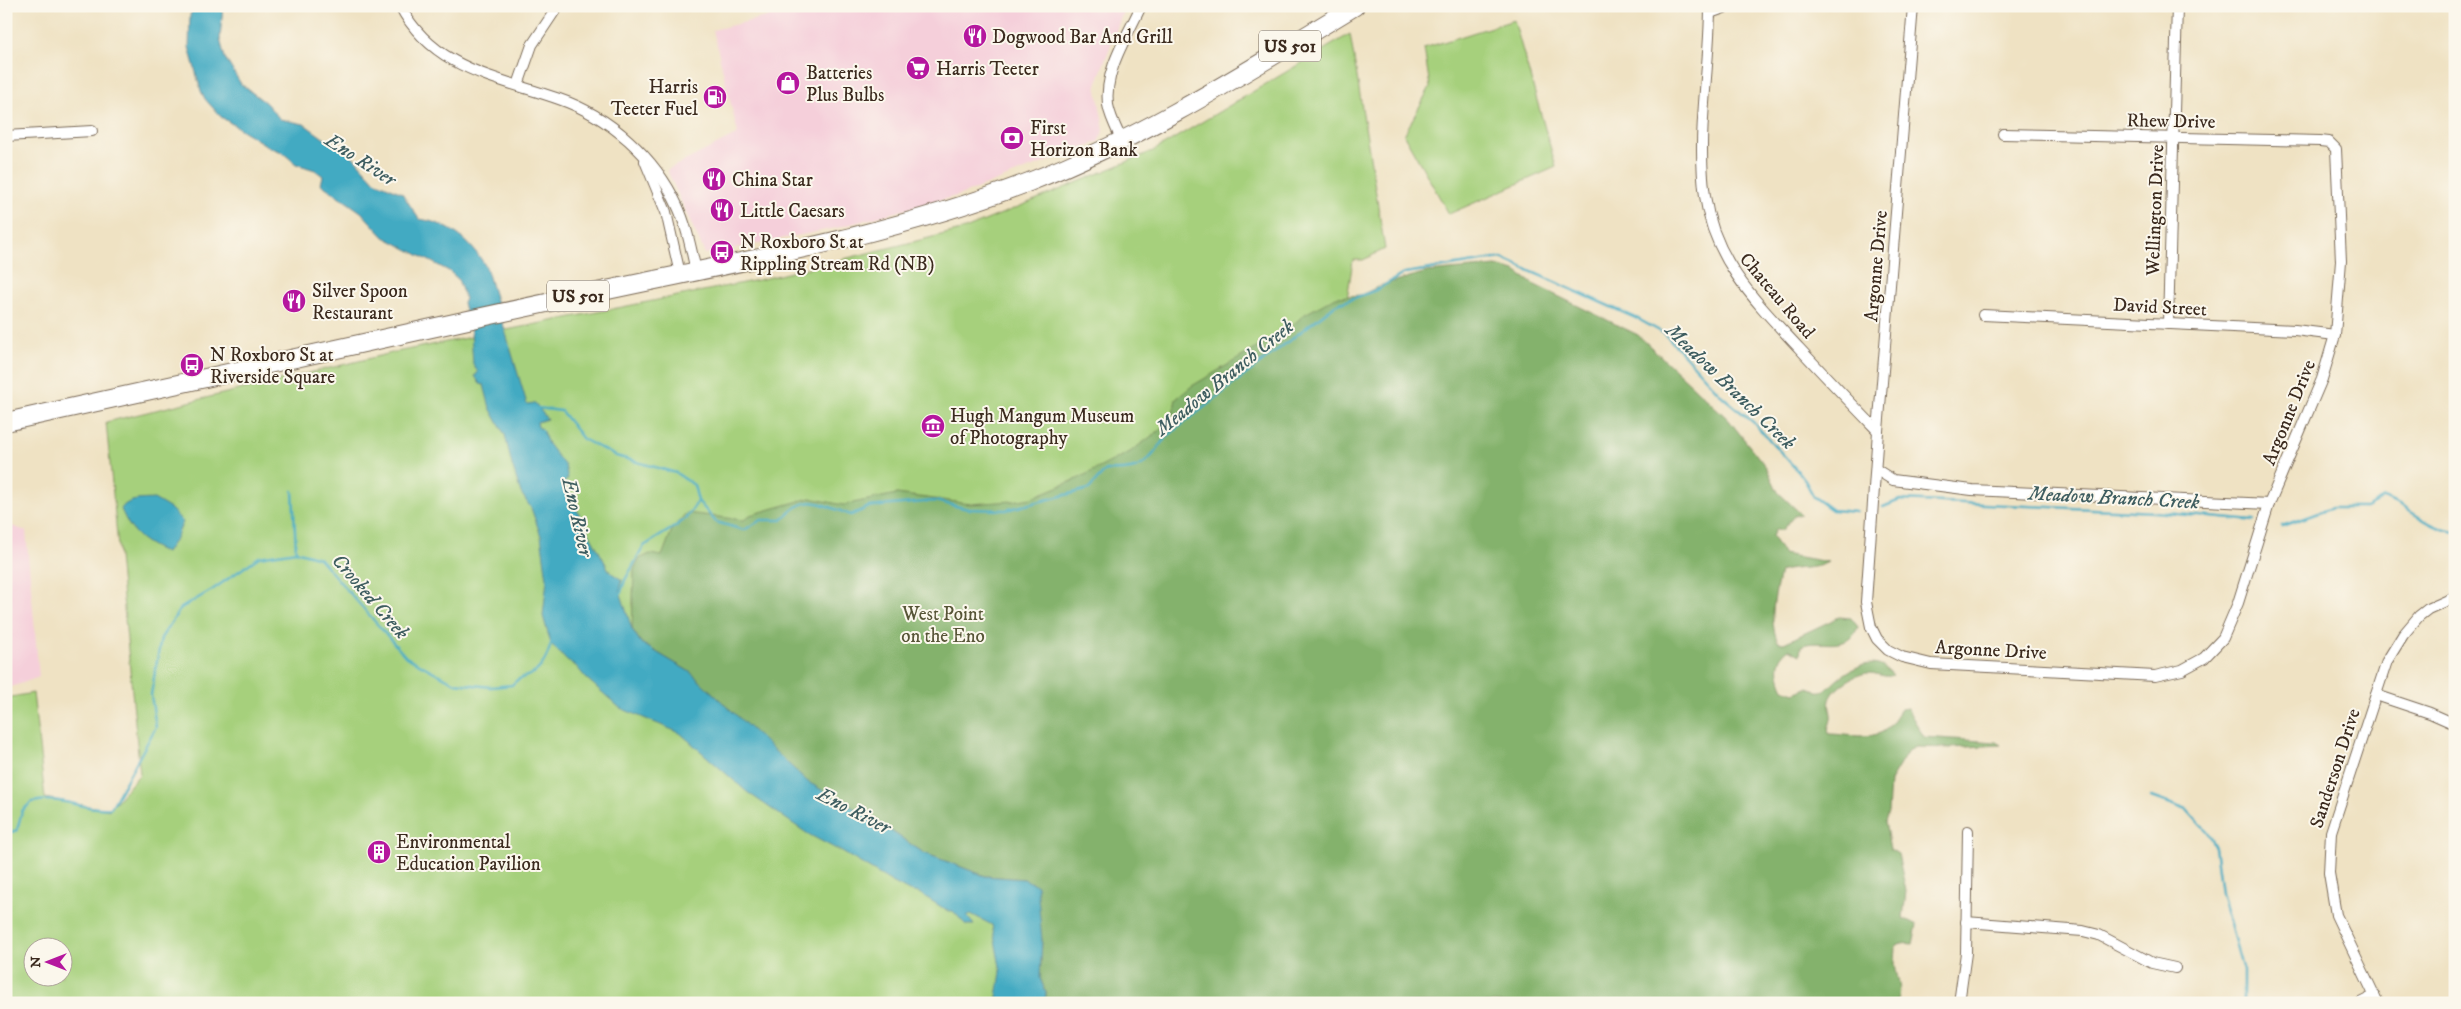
<svg xmlns="http://www.w3.org/2000/svg" width="2461" height="1009" font-family="'IM FELL DW Pica',serif">
	<rect width="100%" height="100%" fill="#fbf7ec"/>
	<filter id="ink" filterUnits="userSpaceOnUse"><feTurbulence type="fractalNoise" baseFrequency=".02" numOctaves="2"/><feDisplacementMap in="SourceGraphic" scale="10" xChannelSelector="R" yChannelSelector="G"/><feConvolveMatrix kernelMatrix="1 2 1 2 8 2 1 2 1" color-interpolation-filters="sRGB"/></filter>
	<filter id="wash" filterUnits="userSpaceOnUse"><feTurbulence type="fractalNoise" baseFrequency=".0096" numOctaves="4" result="noise"/><feDisplacementMap in="SourceGraphic" scale="20" xChannelSelector="R" yChannelSelector="G"/><feGaussianBlur stdDeviation="1.12" result="paint"/><feColorMatrix in="noise" values="0 0 0 0 0 0 0 0 0 0 0 0 0 0 0 0 0 1.4 0 .05"/><feComposite in="paint" operator="in"/></filter>
	<g filter="url(#wash)">
		<rect width="100%" height="100%" fill="#efe2c3"/>
		<g fill="#f5cfda">
			<path d="M811,6H1125L1096,85L1104,130L1098,142L960,195L836,228L705,254L667,170L738,134L713,30Z"/>
			<path d="M6,524L26,531L39,677L6,689Z"/>
		</g>
		<g fill="#a6d07c" stroke="#707d4d" fill-rule="evenodd">
			<path d="M1514,20L1556,167L1449,214L1404,135L1430,87L1424,48Z"/>
			<path d="M1350,34L1385,249L1363,260H1353L1347,299L1441,1003H6V698L33,693L45,798L109,810L140,774L106,422L396,352L763,279L965,229L1153,151ZM32,946H62V976H32Z"/>
		</g>
		<path fill="#84b26c" stroke="#606e45" d="M1496,266L1515,271L1533,284L1638,335L1728,419L1766,467L1778,492L1801,514L1794,516L1782,530H1775L1772,536L1783,554L1828,562C1813,571 1796,566 1780,572C1775,595 1768,620 1778,642L1784,643L1839,617L1851,618L1858,627C1846,655 1820,637 1801,646L1800,655L1789,649C1775,658 1777,675 1784,689L1794,693L1807,688C1812,689 1817,692 1822,691C1829,689 1833,683 1838,679C1855,665 1877,656 1893,675C1886,679 1875,672 1867,673C1854,675 1834,687 1830,700C1828,706 1832,713 1831,719C1830,726 1827,727 1829,734C1845,734 1870,740 1884,731C1891,726 1896,716 1901,709L1907,708L1924,737L1996,742L2001,745L1951,748L1916,747L1908,751L1890,781L1888,812L1885,822L1890,849L1898,854L1906,891L1903,918L1917,925L1913,944L1902,943L1896,945C1896,951 1895,957 1895,962C1895,975 1905,990 1896,1003H1045L1046,993L1040,978L1042,940L1024,879L985,876L924,853L873,819L807,782L690,672L641,643L632,629L634,569L639,559L650,554L662,556L672,530L686,513L744,520L750,515L810,498L843,505L897,494L971,504L1013,501L1031,498L1077,479L1130,452L1164,427L1172,419L1176,399L1192,386L1287,330L1305,314L1336,297L1361,295L1382,285L1427,272Z"/>
		<g fill="#43aac2" stroke="#3f6a70">
			<path d="M195,6H223L220,39L225,58L241,84L266,103L280,119L304,124L329,142L347,150L375,181L402,193L419,219C449,223 471,241 486,267L527,404L535,403L547,419L537,422L538,427L542,429L548,444L565,466L568,478L563,484L610,572L622,580L620,591L632,629L641,643L690,672L808,782L873,819L924,853L985,876L1024,879L1037,885L1042,940L1040,978L1046,993L1045,1003H996L1001,972L992,925L971,914L967,916L974,925H966L953,911H948L919,893L909,891L892,882L842,852L808,834L747,792L680,733L620,708L586,678L576,666L567,661L551,644L543,616L547,579L541,536L531,508L521,493L512,465L505,435L490,408L484,385L480,384L475,376L478,372L473,365L471,332L463,303L465,299L458,279L449,271L384,237L361,212L321,184L323,176L315,170L296,164L282,152L269,147L221,117L205,99L201,91L189,47L190,15Z"/>
			<path d="M154,499L171,509L183,522L176,538L166,553C141,541 132,535 121,509C128,498 142,500 154,499Z"/>
		</g>
		<g fill="none" stroke-linecap="round" stroke-linejoin="round">
			<g stroke="#43aac2" stroke-width="2.5">
				<path d="M538,408L561,411L583,439L616,456L676,473L694,485L698,501L716,522L744,530L761,520H782C808,491 819,504 851,515L869,507L935,501L968,509L1006,510L1089,489L1106,470C1142,472 1146,465 1166,437L1335,305L1376,290L1405,273L1501,258L1638,319L1665,334L1723,397L1753,422L1787,459L1803,477L1814,497L1832,510L1857,512"/>
				<path d="M293,491L296,551"/>
				<path d="M1883,507L1900,500L2155,512L2254,521"/>
				<path d="M2282,526L2332,508H2366L2384,498C2408,506 2429,529 2455,532"/>
				<path d="M620,595L625,580L644,546L676,526L686,518L698,501"/>
				<path d="M2151,797L2187,810L2207,832L2215,847L2221,893L2243,970V1003"/>
				<path d="M6,834L17,830L22,811L32,802C64,795 81,811 111,808L156,727L151,695L161,638L181,608L212,590L259,557L296,551L319,558L406,657L455,683L491,687L512,685C518,677 524,678 532,674C544,668 549,652 552,640"/>
			</g>
		</g>
	</g>
	<g filter="url(#ink)">
		<g fill="none" stroke-linecap="round" stroke-linejoin="round">
			<g stroke="#7a6a58" stroke-width="12">
				<g id="minor">
					<path d="M400,6C434,70 497,77 559,99C609,116 655,157 677,205C687,226 691,249 696,271"/>
					<path d="M1710,6C1710,69 1696,133 1705,196C1714,261 1757,303 1799,348C1825,376 1852,404 1878,431"/>
					<path d="M1913,6L1878,431L1866,602L1871,627L1877,639L1888,650L1902,657L1931,664L2155,676L2182,670L2204,658L2223,638L2238,603L2269,504L2322,379L2335,335L2341,261L2336,149L2329,142L2320,141L2003,134"/>
					<path d="M1710,13L1729,6"/>
					<path d="M518,85L532,45L558,6"/>
					<path d="M6,136L92,131"/>
					<path d="M1122,141C1117,130 1110,117 1108,105C1104,70 1127,37 1141,6"/>
					<path d="M645,161L666,212L680,274"/>
					<path d="M1983,315L2295,330L2335,335"/>
					<path d="M2168,324L2177,6"/>
					<path d="M1877,470L1893,480L1972,490L2269,504"/>
					<path d="M2376,695L2430,713L2455,724"/>
					<path d="M1966,922L2083,931L2099,935L2152,963L2175,968"/>
					<path d="M1959,1003L1966,953L1968,831"/>
					<path d="M2360,1003L2374,996"/>
					<path d="M2378,1003L2336,915L2329,873L2331,832L2387,661L2403,635L2419,616L2428,609L2455,597"/>
				</g>
			</g>
			<g stroke="#7a6a58" stroke-width="20">
				<path id="trunk" d="M6,422C201,378 397,335 593,293C741,261 886,237 1029,182C1145,137 1249,70 1355,6"/>
			</g>
			<use href="#minor" stroke="#fff" stroke-width="10"/>
			<use href="#trunk" stroke="#fff" stroke-width="18"/>
		</g>
	</g>
	<defs>
		<g id="restaurant-disc" transform="scale(1.25)"><circle r="9.5" fill="#b5179e" stroke="#fbf7ec"/><path d="M-5-6h1v4h1v-4h1v4h1v-4h1v5L-1.5 .5V6h-2V.5L-5-1ZM5-6V6H3V1.5H1.5Q1.5-4 5-6Z" fill="#fff"/></g>
		<g id="supermarket-disc" transform="scale(1.25)"><circle r="9.5" fill="#b5179e" stroke="#fbf7ec"/><path d="M-6-5.5h2.5l.6 2H6L4.5 2H-2.5L-4.4-4H-6ZM-1.5 3.2a1.3 1.3 0 1 0 .1 0ZM3 3.2a1.3 1.3 0 1 0 .1 0Z" fill="#fff"/></g>
		<g id="shop-disc" transform="scale(1.25)"><circle r="9.5" fill="#b5179e" stroke="#fbf7ec"/><path d="M-5-2.5h2.3a2.7 3.5 0 0 1 5.4 0H5L5.5 6h-11ZM-1.5-2.5h3a1.5 2.3 0 0 0-3 0Z" fill="#fff"/></g>
		<g id="fuel-disc" transform="scale(1.25)"><circle r="9.5" fill="#b5179e" stroke="#fbf7ec"/><path d="M-5.5-6h7V0h2V4h1.3V-2.5L3-4.5l.8-.8L6-3V5H2.5V1h-1V6h-7ZM-4.2-4.7v3.2H.2V-4.7Z" fill="#fff"/></g>
		<g id="bank-disc" transform="scale(1.25)"><circle r="9.5" fill="#b5179e" stroke="#fbf7ec"/><path d="M-6-4H6V4H-6ZM0-2.3a2.3 2.3 0 1 0 0 4.6a2.3 2.3 0 1 0 0-4.6Z" fill="#fff"/></g>
		<g id="bus-disc" transform="scale(1.25)"><circle r="9.5" fill="#b5179e" stroke="#fbf7ec"/><path d="M-5-6H5V4H4V6H2V4H-2V6H-4V4H-5ZM-3.5-4V0h7V-4ZM-3.5 1.2v1.5H-2V1.2ZM2 1.2v1.5H3.5V1.2Z" fill="#fff"/></g>
		<g id="museum-disc" transform="scale(1.25)"><circle r="9.5" fill="#b5179e" stroke="#fbf7ec"/><path d="M0-6L6-3V-2H-6V-3ZM-5-1h2V3h-2ZM-1-1h2V3h-2ZM3-1h2V3H3ZM-6 4H6V6H-6Z" fill="#fff"/></g>
		<g id="building-disc" transform="scale(1.25)"><circle r="9.5" fill="#b5179e" stroke="#fbf7ec"/><path d="M-4-6H4V6H1V3H-1V6H-4ZM-2.5-4.3h1.7v1.8h-1.7ZM.8-4.3h1.7v1.8H.8ZM-2.5-1h1.7V.8h-1.7ZM.8-1h1.7V.8H.8Z" fill="#fff"/></g>
	</defs>
	<g fill-rule="evenodd">
		<use href="#restaurant-disc" x="975" y="36"/>
		<use href="#supermarket-disc" x="918" y="68"/>
		<use href="#shop-disc" x="788" y="83"/>
		<use href="#fuel-disc" x="715" y="97"/>
		<use href="#bank-disc" x="1012" y="138"/>
		<use href="#restaurant-disc" x="714" y="179"/>
		<use href="#restaurant-disc" x="722" y="210"/>
		<use href="#bus-disc" x="722" y="252"/>
		<use href="#restaurant-disc" x="294" y="301"/>
		<use href="#bus-disc" x="192" y="365"/>
		<use href="#museum-disc" x="933" y="426"/>
		<use href="#building-disc" x="379" y="852"/>
	</g>
	<g text-anchor="middle" stroke-width="4" stroke-linejoin="round" paint-order="stroke">
		<g fill="#fbf7ec" stroke="#75685c" stroke-width="1">
			<rect x="1259" y="30.5" width="62" height="31" rx="4"/>
			<rect x="547" y="280.5" width="62" height="31" rx="4"/>
		</g>
		<g font-size="18" font-weight="bold" fill="#3b2a1e">
			<text x="1290" y="52">US 501</text>
			<text x="578" y="302">US 501</text>
		</g>
		<g font-size="19" fill="#3b2a1e" stroke="#fbf7ec" text-anchor="start">
			<text x="992" y="43">Dogwood Bar And Grill</text>
			<text x="936" y="75">Harris Teeter</text>
			<text x="806" y="79">Batteries<tspan x="806" dy="22">Plus Bulbs</tspan></text>
			<text x="698" y="93" text-anchor="end">Harris<tspan x="698" dy="22">Teeter Fuel</tspan></text>
			<text x="1030" y="134">First<tspan x="1030" dy="22">Horizon Bank</tspan></text>
			<text x="732" y="186">China Star</text>
			<text x="740" y="217">Little Caesars</text>
			<text x="740" y="248">N Roxboro St at<tspan x="740" dy="22">Rippling Stream Rd (NB)</tspan></text>
			<text x="312" y="297">Silver Spoon<tspan x="312" dy="22">Restaurant</tspan></text>
			<text x="210" y="361">N Roxboro St at<tspan x="210" dy="22">Riverside Square</tspan></text>
			<text x="950" y="422">Hugh Mangum Museum<tspan x="950" dy="22">of Photography</tspan></text>
			<text x="396" y="848">Environmental<tspan x="396" dy="22">Education Pavilion</tspan></text>
		</g>
		<g font-size="19" fill="#3b2a1e" stroke="#fbf7ec">
			<text transform="translate(2171 120) rotate(1)" y="7">Rhew Drive</text>
			<text transform="translate(2154 210) rotate(-88)" y="7">Wellington Drive</text>
			<text transform="translate(1875 266) rotate(-85)" y="7">Argonne Drive</text>
			<text transform="translate(1778 295) rotate(50)" y="7">Chateau Road</text>
			<text transform="translate(2160 306) rotate(3)" y="7">David Street</text>
			<text transform="translate(2288 412) rotate(-68)" y="7">Argonne Drive</text>
			<text transform="translate(1991 649) rotate(3)" y="7">Argonne Drive</text>
			<text transform="translate(2334 768) rotate(-72)" y="7">Sanderson Drive</text>
		</g>
		<g font-size="19" fill="#565436" stroke="#fbf7ec">
			<text x="943" y="620">West Point<tspan x="943" dy="22">on the Eno</tspan></text>
		</g>
		<g font-size="20" font-style="italic" fill="#3e5d60" stroke="#fbf7ec">
			<text transform="translate(361 159) rotate(33)" y="7">Eno River</text>
			<text transform="translate(1224 377) rotate(-39)" y="7">Meadow Branch Creek</text>
			<text transform="translate(1731 386) rotate(44)" y="7">Meadow Branch Creek</text>
			<text transform="translate(2114 497) rotate(3)" y="7">Meadow Branch Creek</text>
			<text transform="translate(578 517) rotate(77)" y="7">Eno River</text>
			<text transform="translate(371 596) rotate(49)" y="7">Crooked Creek</text>
			<text transform="translate(854 810) rotate(27)" y="7">Eno River</text>
		</g>
	</g>
	<rect width="2461" height="1009" fill="none" stroke="#fbf7ec" stroke-width="25"/>
	<g transform="translate(48 962) rotate(270)"><circle r="24" fill="#fbf7ec" stroke="#aea59a"/>
	<path d="M0-4L9 19L0 12L-9 19Z" fill="#b5179e"/>
	<text y="-8" font-size="14" font-weight="bold" text-anchor="middle" fill="#3b2a1e">N</text>
	</g>
</svg>
